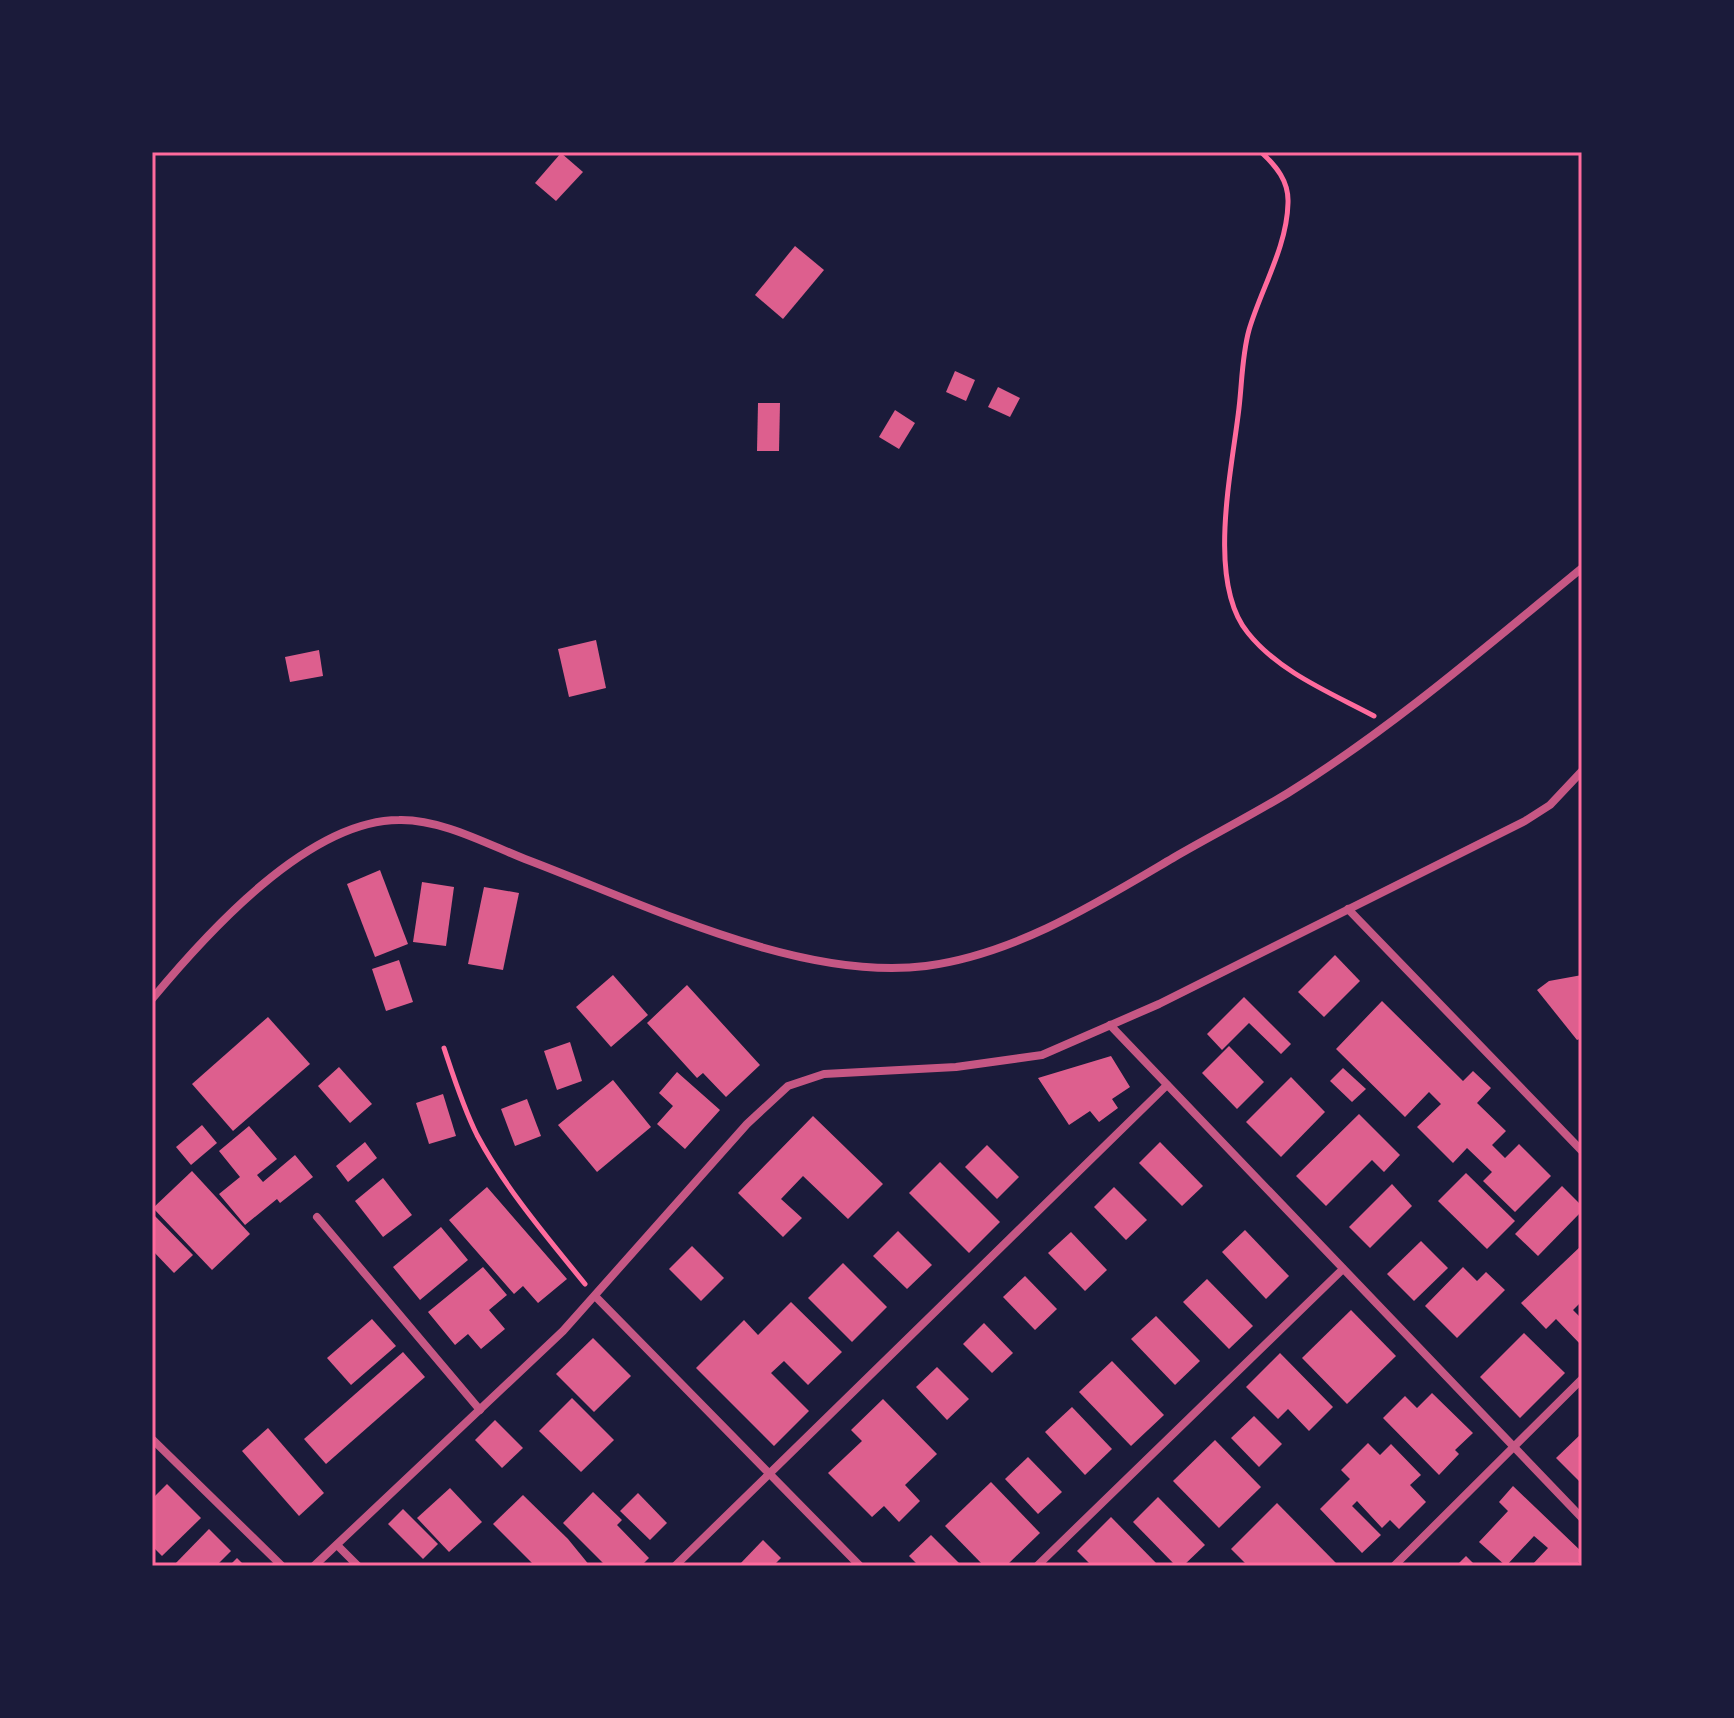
<svg xmlns="http://www.w3.org/2000/svg" width="1734" height="1718" font-family="'Sofia Sans Condensed',sans-serif">
	<rect width="100%" height="100%" fill="#1b1b3a"/>
	<g fill="#dd5f8e">
		<path d="M561,153L583,172L556,201L535,183Z"/>
		<path d="M795,246L824,270L783,319L755,295Z"/>
		<path d="M955,371L975,380L966,401L946,392Z"/>
		<path d="M998,387L1020,398L1010,417L988,407Z"/>
		<path d="M758,403H780L779,451H757Z"/>
		<path d="M895,410L915,423L899,449L879,437Z"/>
		<path d="M596,640L606,688L569,697L558,649Z"/>
		<path d="M319,650L323,676L290,682L285,657Z"/>
		<path d="M380,870L408,944L375,957L347,884Z"/>
		<path d="M422,882L454,887L446,946L413,942Z"/>
		<path d="M484,887L519,893L503,970L468,964Z"/>
		<path d="M1335,955L1360,981L1324,1017L1298,992Z"/>
		<path d="M399,960L413,1002L386,1011L372,969Z"/>
		<path d="M613,975L648,1015L611,1047L576,1007Z"/>
		<path d="M1582,975V1038L1577,1040L1537,990L1549,981Z"/>
		<path d="M687,985L760,1065L726,1097L703,1073L697,1078L647,1023Z"/>
		<path d="M1244,997L1291,1044L1281,1054L1249,1023L1222,1050L1207,1034Z"/>
		<path d="M1382,1001L1463,1081L1473,1071L1491,1088L1477,1103L1506,1131L1492,1145L1505,1158L1519,1144L1551,1176L1515,1212L1483,1181L1492,1172L1467,1148L1453,1163L1417,1127L1441,1104L1429,1092L1405,1117L1336,1049Z"/>
		<path d="M268,1017L310,1064L233,1131L192,1084Z"/>
		<path d="M570,1042L582,1081L557,1090L544,1051Z"/>
		<path d="M1229,1046L1264,1082L1237,1109L1202,1073Z"/>
		<path d="M1111,1056L1130,1087L1112,1099L1118,1108L1099,1122L1090,1111L1069,1125L1038,1078Z"/>
		<path d="M339,1067L372,1104L350,1123L318,1086Z"/>
		<path d="M1343,1068L1366,1089L1352,1102L1330,1081Z"/>
		<path d="M677,1072L720,1110L685,1149L657,1124L673,1106L659,1093Z"/>
		<path d="M1291,1077L1325,1112L1281,1157L1246,1122Z"/>
		<path d="M613,1080L651,1127L597,1172L558,1125Z"/>
		<path d="M443,1094L456,1136L429,1144L416,1103Z"/>
		<path d="M527,1099L541,1136L515,1146L501,1109Z"/>
		<path d="M1359,1114L1400,1155L1384,1172L1372,1160L1326,1206L1296,1176Z"/>
		<path d="M813,1116L883,1184L848,1219L803,1176L781,1199L802,1218L783,1237L738,1193Z"/>
		<path d="M202,1125L217,1143L191,1165L176,1147Z"/>
		<path d="M249,1126L277,1159L257,1175L263,1182L295,1155L313,1177L280,1203L277,1199L245,1225L219,1194L240,1177L219,1151Z"/>
		<path d="M365,1142L377,1158L348,1182L336,1166Z"/>
		<path d="M1160,1142L1203,1186L1182,1206L1139,1163Z"/>
		<path d="M987,1145L1019,1177L997,1199L965,1167Z"/>
		<path d="M940,1162L1000,1222L969,1253L909,1193Z"/>
		<path d="M192,1171L250,1234L212,1270L153,1208Z"/>
		<path d="M1466,1173L1515,1221L1487,1249L1438,1201Z"/>
		<path d="M383,1178L412,1215L383,1237L355,1201Z"/>
		<path d="M1392,1184L1412,1206L1370,1248L1349,1227Z"/>
		<path d="M1562,1186L1582,1206V1211L1538,1256L1515,1234Z"/>
		<path d="M487,1187L567,1279L538,1303L523,1286L514,1294L449,1220Z"/>
		<path d="M1114,1187L1147,1220L1126,1240L1094,1207Z"/>
		<path d="M152,1213L193,1255L174,1273L152,1250Z"/>
		<path d="M441,1227L468,1260L420,1300L393,1267Z"/>
		<path d="M1245,1230L1289,1276L1266,1299L1222,1252Z"/>
		<path d="M898,1231L932,1265L907,1289L873,1256Z"/>
		<path d="M1071,1232L1107,1270L1085,1291L1048,1253Z"/>
		<path d="M1421,1241L1448,1268L1414,1301L1387,1274Z"/>
		<path d="M1582,1245V1301L1573,1310L1582,1319V1346L1556,1319L1546,1329L1521,1303Z"/>
		<path d="M692,1246L724,1278L701,1301L669,1269Z"/>
		<path d="M843,1263L887,1307L852,1342L808,1298Z"/>
		<path d="M483,1267L507,1295L489,1310L505,1329L481,1349L468,1334L455,1345L428,1312Z"/>
		<path d="M1463,1267L1477,1281L1486,1272L1505,1290L1457,1338L1425,1306Z"/>
		<path d="M1025,1276L1057,1309L1035,1330L1003,1297Z"/>
		<path d="M1207,1279L1253,1326L1229,1349L1183,1302Z"/>
		<path d="M791,1302L842,1352L808,1385L784,1361L771,1373L809,1411L774,1446L696,1368L744,1320L758,1335Z"/>
		<path d="M1351,1310L1396,1356L1347,1404L1302,1358Z"/>
		<path d="M1156,1316L1200,1361L1175,1385L1131,1339Z"/>
		<path d="M372,1319L396,1346L351,1385L327,1358Z"/>
		<path d="M984,1323L1013,1353L992,1373L963,1344Z"/>
		<path d="M1524,1333L1565,1373L1520,1418L1480,1377Z"/>
		<path d="M593,1338L631,1376L594,1412L556,1374Z"/>
		<path d="M403,1352L425,1377L326,1464L304,1439Z"/>
		<path d="M1280,1353L1333,1407L1309,1431L1288,1409L1278,1419L1246,1387Z"/>
		<path d="M1112,1361L1164,1415L1131,1446L1079,1392Z"/>
		<path d="M937,1367L969,1399L947,1420L916,1387Z"/>
		<path d="M1432,1393L1473,1433L1455,1450L1459,1454L1439,1475L1383,1418L1405,1396L1417,1408Z"/>
		<path d="M572,1398L614,1440L581,1472L539,1431Z"/>
		<path d="M883,1399L937,1454L905,1485L920,1501L899,1522L884,1506L872,1517L828,1473L862,1441L851,1430Z"/>
		<path d="M1072,1407L1112,1449L1085,1475L1045,1432Z"/>
		<path d="M1254,1416L1282,1444L1259,1467L1231,1438Z"/>
		<path d="M495,1420L523,1448L502,1468L475,1440Z"/>
		<path d="M268,1428L324,1493L299,1516L242,1451Z"/>
		<path d="M1582,1433V1484L1556,1458Z"/>
		<path d="M1215,1440L1261,1487L1219,1528L1173,1481Z"/>
		<path d="M1368,1443L1380,1455L1391,1444L1421,1475L1410,1485L1426,1502L1399,1529L1390,1520L1382,1528L1357,1501L1352,1506L1381,1535L1362,1553L1320,1509L1350,1479L1341,1470Z"/>
		<path d="M1028,1457L1062,1492L1038,1514L1005,1479Z"/>
		<path d="M991,1482L1040,1533L1006,1566H984L945,1526Z"/>
		<path d="M167,1484L201,1518L162,1556L152,1546V1499Z"/>
		<path d="M1513,1486L1582,1552V1559L1575,1566H1531L1548,1548L1534,1536L1506,1566L1479,1542L1508,1511L1499,1502Z"/>
		<path d="M450,1488L482,1522L449,1552L417,1518Z"/>
		<path d="M593,1492L622,1520L617,1525L649,1558L641,1566H606L563,1523Z"/>
		<path d="M638,1493L667,1523L650,1540L620,1511Z"/>
		<path d="M523,1495L568,1539L590,1566H535L493,1524Z"/>
		<path d="M1158,1497L1205,1545L1183,1566H1176L1133,1522Z"/>
		<path d="M1277,1503L1336,1563L1334,1566H1248L1231,1549Z"/>
		<path d="M403,1509L438,1544L423,1559L388,1524Z"/>
		<path d="M1111,1517L1159,1566H1092L1077,1551Z"/>
		<path d="M209,1529L231,1551L216,1566H173Z"/>
		<path d="M931,1535L962,1566H919L909,1556Z"/>
		<path d="M763,1540L781,1558L773,1566H738Z"/>
		<path d="M1466,1556L1476,1566H1456Z"/>
		<path d="M237,1558L245,1566H229Z"/>
	</g>
	<g fill="none" stroke-linecap="round" stroke-linejoin="round">
		<g stroke="#ff6b9d" stroke-width="5">
			<path d="M1261,152C1276,166 1289,181 1288,203C1287,247 1261,289 1249,330C1242,355 1242,383 1239,408C1232,470 1206,582 1248,633C1279,672 1331,693 1374,716"/>
			<path d="M444,1048C454,1078 463,1107 477,1135C505,1188 547,1237 585,1284"/>
		</g>
		<g stroke="#c65784" stroke-width="8">
			<path d="M1348,909L1582,1151"/>
			<path d="M152,999C206,934 308,820 399,820C441,819 487,844 525,859C642,903 800,982 926,966C1016,954 1097,903 1173,858C1211,836 1250,816 1288,793C1392,728 1487,646 1582,568"/>
			<path d="M1110,1025L1582,1518"/>
			<path d="M317,1217L480,1410"/>
			<path d="M596,1297L860,1566"/>
			<path d="M152,1439L282,1566"/>
			<path d="M337,1545L358,1566"/>
			<path d="M314,1566L563,1331L747,1124L788,1086L824,1074L956,1067L1042,1055L1159,1004L1525,821L1550,805L1582,771"/>
			<path d="M675,1566L1167,1085"/>
			<path d="M1037,1566L1343,1269"/>
			<path d="M1394,1566L1582,1379"/>
		</g>
	</g>
	<rect width="1734" height="1718" fill="none" stroke="#1b1b3a" stroke-width="308"/>
	<rect x="154" y="154" width="1426" height="1410" fill="none" stroke="#ff6b9d" stroke-width="3"/>
</svg>
